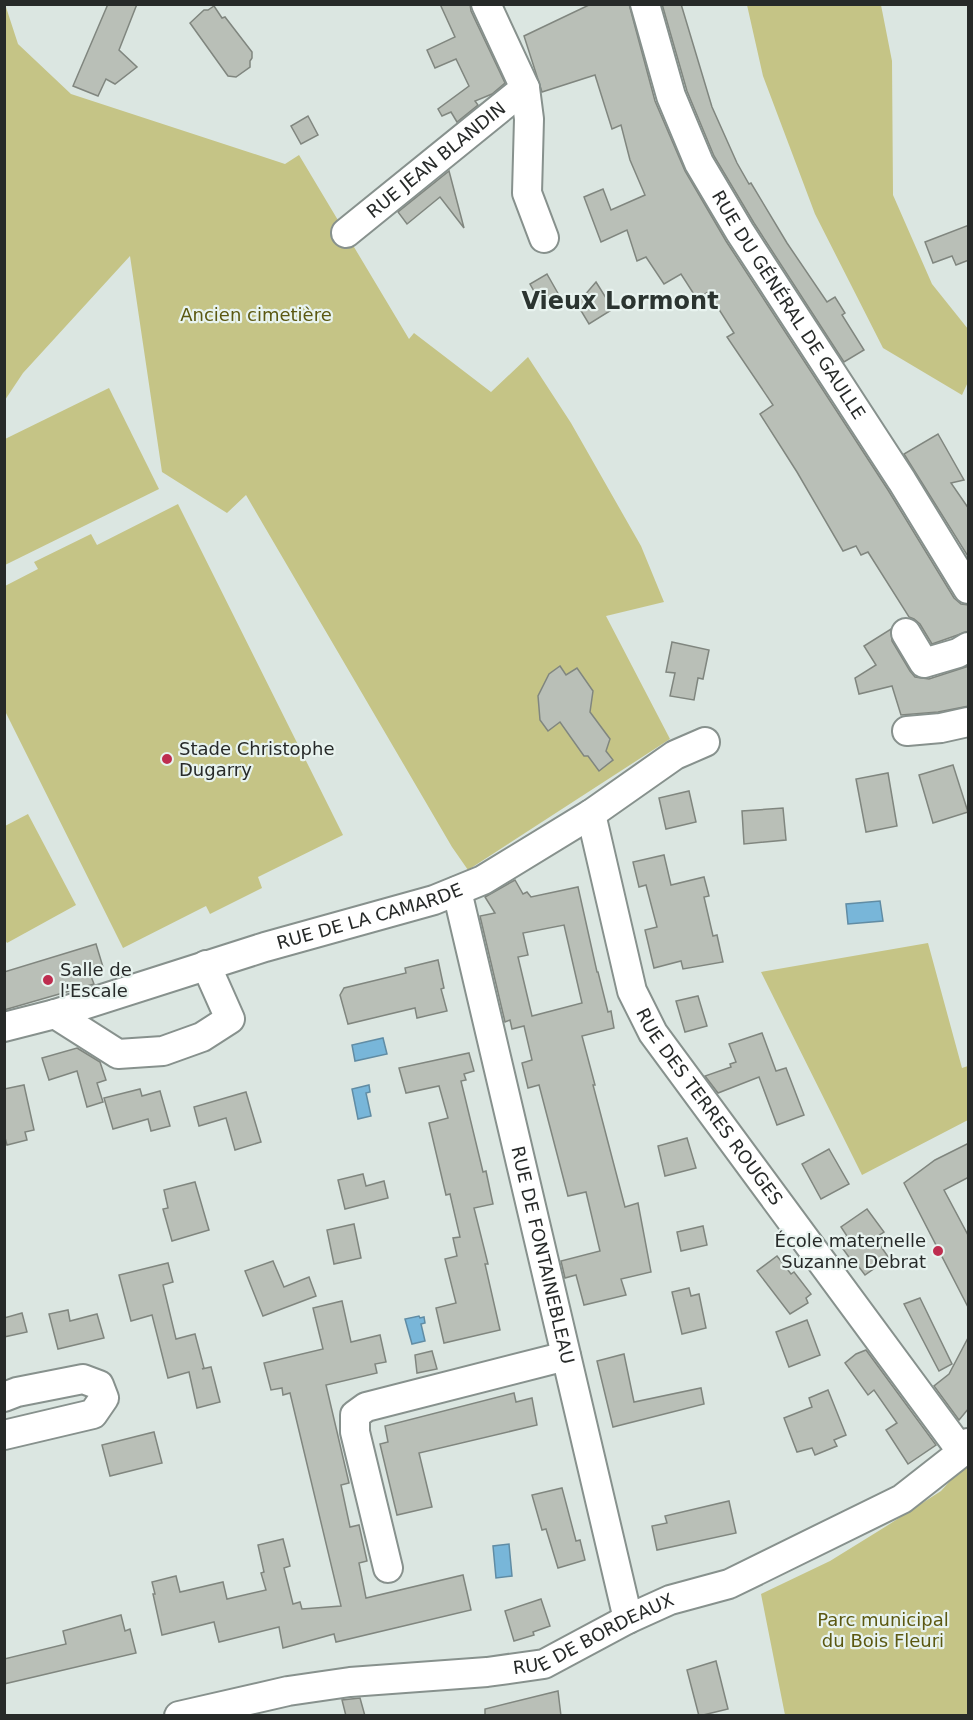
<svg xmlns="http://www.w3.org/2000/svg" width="973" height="1720" font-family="'DejaVu Sans',sans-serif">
	<rect width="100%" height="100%" fill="#dbe6e1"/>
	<g fill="#c5c486">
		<path d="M5,4L18,44L71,94L285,164L299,155L409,339L414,333L491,392L528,357L571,423L641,546L664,602L606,616L670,739L468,870L452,847L246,495L227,513L162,472L130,256L23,373L5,400Z"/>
		<path d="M747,5H881L892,61L893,195L932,284L968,329V382L962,395L883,348L815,214L763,76Z"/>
		<path d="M109,388L159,489L5,565V439Z"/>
		<path d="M178,504L343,835L258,877L262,888L210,914L206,906L123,948L5,711V586L38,569L34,562L91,534L97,545Z"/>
		<path d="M28,814L76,905L7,943L4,938L5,826Z"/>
		<path d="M928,943L962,1068L968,1066V1120L862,1175L761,972Z"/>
		<path d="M968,1461V1715H785L761,1594L830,1561L885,1527L941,1491Z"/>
	</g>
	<g fill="#78b6d9" stroke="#608ca4" stroke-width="1.5">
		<path d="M880,901L883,921L848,924L846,904Z"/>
		<path d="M383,1038L387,1054L355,1061L352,1045Z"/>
		<path d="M369,1085L370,1092L366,1093L371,1116L358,1119L352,1089Z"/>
		<path d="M419,1316L420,1318L424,1317L425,1323L421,1324L425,1341L412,1344L405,1319Z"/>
		<path d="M509,1544L512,1576L496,1578L493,1546Z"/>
	</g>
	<g fill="#b9bfb7" stroke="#80867f" stroke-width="1.5" fill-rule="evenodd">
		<path d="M108,4H137L119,50L137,67L115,84L106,79L98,96L73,86Z"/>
		<path d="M440,4H470L471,11L505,83L492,94L475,101L478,105L457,122L451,112L442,116L438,109L469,86L456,59L435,68L427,50L455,37Z"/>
		<path d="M591,4H629L655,101L685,171L726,241L888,490L954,598L961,604L969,605V631L932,644L920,624L914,619L909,617L868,552L861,555L856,546L843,551L797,472L760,414L773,405L727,337L734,333L708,292L697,299L681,274L664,284L646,257L637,261L627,230L601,242L584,197L603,189L611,210L645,195L630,160L621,125L612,129L595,75L542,92L524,36Z"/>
		<path d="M662,4H681L712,107L737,163L749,184L751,183L787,243L827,302L835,297L845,313L842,315L864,350L844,362L754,223L714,156L687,91Z"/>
		<path d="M214,6L222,18L225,17L252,52V58L250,61V67L236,77L228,76L190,23L204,10H208Z"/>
		<path d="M308,116L318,135L301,144L291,126Z"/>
		<path d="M449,171L464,228L440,197L407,224L398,212Z"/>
		<path d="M969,225V260L956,265L952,256L933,263L925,242Z"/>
		<path d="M547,274L560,297L543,307L530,284Z"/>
		<path d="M596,282L613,309L589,324L577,304Z"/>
		<path d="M938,434L964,480L951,483L969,509V558L904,454Z"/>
		<path d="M891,629L892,641L910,671L915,677L929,679L969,666V706L938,712L901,715L892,686L859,694L855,678L876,665L864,646Z"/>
		<path d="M672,642L709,650L703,679L698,678L694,700L670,696L675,673L666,672Z"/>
		<path d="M560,666L566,675L577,668L593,691L590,712L610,739L606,751L613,760L599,771L588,756H584L560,722L548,731L540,720L538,696L549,674Z"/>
		<path d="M953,765L968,812L933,823L919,775Z"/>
		<path d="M888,773L897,826L866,832L856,779Z"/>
		<path d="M689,791L696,822L666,829L659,798Z"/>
		<path d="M783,808L786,840L744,844L742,811Z"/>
		<path d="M664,855L671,885L704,877L709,896L704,897L713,936L717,935L723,962L683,969L681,961L654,968L645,930L657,927L646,885L639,887L633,862Z"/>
		<path d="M515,880L523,894L527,892L531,897L578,887L597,972H598L608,1012L611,1011L614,1028L582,1036L595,1085H593L625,1207L638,1203L651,1272L621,1279L626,1295L584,1305L576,1275L565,1278L561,1261L600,1251L586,1192L568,1196L539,1085L528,1088L522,1063L532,1060L524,1026L512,1029L510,1020L505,1022L480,916L495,913L485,897ZM564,925L582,1003L532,1016L518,957L528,955L523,933Z"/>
		<path d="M96,944L103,967L89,971L94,984L4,1010V972Z"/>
		<path d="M438,960L444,988L441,989L447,1011L417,1018L415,1008L348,1024L340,995L344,988L406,973L405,968Z"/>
		<path d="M698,996L707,1026L685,1032L676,1001Z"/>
		<path d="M762,1033L776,1071L786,1068L804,1115L777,1125L759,1077L718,1093L705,1076L731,1067L730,1064L736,1062L729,1044Z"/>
		<path d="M77,1048L100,1062L106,1080L97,1083L103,1102L87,1107L77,1071L49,1080L42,1058Z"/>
		<path d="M469,1053L474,1071L464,1074L466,1080L461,1081L483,1172L486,1171L493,1204L474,1208L488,1264H485L500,1330L444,1343L436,1308L456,1303L445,1259L457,1256L453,1238L460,1237L450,1194L446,1195L429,1123L448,1118L439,1086L406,1093L399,1068Z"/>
		<path d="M24,1085L34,1130L25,1132L27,1140L7,1145L4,1134V1089Z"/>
		<path d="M140,1089L142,1096L160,1091L170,1126L151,1131L148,1119L113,1129L104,1098Z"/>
		<path d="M246,1092L261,1142L235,1150L226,1118L199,1126L194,1107Z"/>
		<path d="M687,1138L696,1168L665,1176L658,1146Z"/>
		<path d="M969,1143V1177L944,1190L969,1237V1309L904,1183L935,1160Z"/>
		<path d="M829,1149L849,1184L821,1199L802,1164Z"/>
		<path d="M363,1174L366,1186L384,1181L388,1198L345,1209L338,1180Z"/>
		<path d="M195,1182L209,1230L172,1241L163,1209L168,1208L164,1190Z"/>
		<path d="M867,1209L884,1232L875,1238L889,1258L865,1275L853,1259L851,1260L838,1242L847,1236L841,1227Z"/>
		<path d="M354,1224L361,1258L334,1264L327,1230Z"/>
		<path d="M703,1226L707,1245L681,1251L677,1232Z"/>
		<path d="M777,1256L791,1274L794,1272L811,1294L806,1298L808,1303L790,1314L757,1271Z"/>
		<path d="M273,1261L284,1287L309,1277L316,1296L263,1316L245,1271Z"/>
		<path d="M168,1263L173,1282L163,1285L176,1339L195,1334L204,1368L202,1369L211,1367L220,1402L197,1408L189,1372L168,1378L152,1315L131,1321L119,1275Z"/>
		<path d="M689,1288L691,1296L699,1294L706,1328L682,1334L672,1292Z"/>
		<path d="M920,1298L952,1364L939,1371L904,1304Z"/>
		<path d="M342,1301L351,1342L380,1335L386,1362L375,1364L377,1373L326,1385L349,1483L341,1485L350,1527L359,1525L367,1561L359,1563L366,1598L463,1575L471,1610L336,1642L334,1634L283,1648L279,1627L219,1642L214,1622L162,1635L153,1594H155L152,1582L176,1576L180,1592L223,1582L227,1599L266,1590L261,1573L264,1572L258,1545L283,1539L290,1566L284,1568L293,1604L300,1602L302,1609L341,1606L290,1393L283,1395L282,1388L271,1390L264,1363L323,1349L313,1308Z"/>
		<path d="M68,1310L70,1321L97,1314L104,1338L58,1349L49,1314Z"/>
		<path d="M22,1313L27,1332L4,1337V1318Z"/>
		<path d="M807,1320L820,1355L789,1367L776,1332Z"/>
		<path d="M969,1336V1408L959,1420L934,1386L949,1374Z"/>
		<path d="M866,1350L936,1445L908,1464L886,1430L897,1423L874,1390L868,1395L845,1363L856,1354Z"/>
		<path d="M432,1351L437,1369L417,1373L415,1355Z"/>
		<path d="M624,1354L634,1402L701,1388L704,1404L613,1427L597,1361Z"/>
		<path d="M828,1390L846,1435L834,1440L837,1446L815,1455L812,1448L797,1452L784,1418L812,1407L809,1398Z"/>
		<path d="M514,1393L516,1402L532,1398L537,1425L419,1453L432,1507L397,1515L380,1444L388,1442L385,1426Z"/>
		<path d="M154,1432L162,1463L110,1476L102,1445Z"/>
		<path d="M562,1488L576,1541L580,1540L585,1560L558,1568L546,1529L542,1530L532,1495Z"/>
		<path d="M729,1501L736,1533L657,1550L652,1526L667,1523L665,1516Z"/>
		<path d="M541,1599L550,1626L533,1632L534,1635L514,1641L505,1611Z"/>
		<path d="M121,1615L125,1631L130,1629L136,1653L4,1684V1659L66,1644L63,1631Z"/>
		<path d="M716,1661L728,1709L699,1716L687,1670Z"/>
		<path d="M558,1691L561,1716H485V1709Z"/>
		<path d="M360,1698L365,1716H346L342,1700Z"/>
	</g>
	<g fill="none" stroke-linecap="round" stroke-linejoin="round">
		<g stroke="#87918d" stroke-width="32">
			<g id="minor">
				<path id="s1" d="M645,4L671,96L699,163L740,232L902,481L968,589"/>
				<path d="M525,88L529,119L527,193L544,238"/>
				<path id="s2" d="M346,233L525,88L486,4"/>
				<path d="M906,633L924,663L958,653L968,647"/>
				<path d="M907,731L941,728L968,722"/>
				<path id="s3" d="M591,814L632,991L653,1033L962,1452"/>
				<path id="s4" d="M457,891L628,1619"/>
				<path d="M55,1014L118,1054L163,1051L202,1037L230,1019L206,965"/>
				<path id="s5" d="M4,1027L55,1014L265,947L434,900L483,880L591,814L675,755L705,742"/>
				<path d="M4,1397L17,1392L83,1379L99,1385L104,1398L93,1414L4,1435"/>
				<path d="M388,1568L355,1432V1415L366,1407L566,1356"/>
				<path id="s6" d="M179,1716L288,1691L350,1682L487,1672L544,1664L628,1619L670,1600L729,1584L902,1499L962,1452L968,1443"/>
			</g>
		</g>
		<use href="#minor" stroke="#fff" stroke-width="28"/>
	</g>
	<g fill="#be2d4f" stroke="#e8f3ef" stroke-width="2">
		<circle cx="167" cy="759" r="6"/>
		<circle cx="48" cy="980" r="6"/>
		<circle cx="938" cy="1251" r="6"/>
	</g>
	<g text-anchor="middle" stroke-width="4.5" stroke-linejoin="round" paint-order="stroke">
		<g font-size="18" fill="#272a29" stroke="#e8f3ef">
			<text dy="6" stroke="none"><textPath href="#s2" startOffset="116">RUE JEAN BLANDIN</textPath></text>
			<text dy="6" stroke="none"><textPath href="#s1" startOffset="336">RUE DU GÉNÉRAL DE GAULLE</textPath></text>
			<text dy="6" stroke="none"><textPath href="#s5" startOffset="382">RUE DE LA CAMARDE</textPath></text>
			<text dy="6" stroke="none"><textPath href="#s3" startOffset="321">RUE DES TERRES ROUGES</textPath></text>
			<text dy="6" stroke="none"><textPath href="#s4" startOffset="374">RUE DE FONTAINEBLEAU</textPath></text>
			<text dy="6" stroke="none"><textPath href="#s6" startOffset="426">RUE DE BORDEAUX</textPath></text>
		</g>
		<g font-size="18" fill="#5b5811" stroke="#e8f3ef">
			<text x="256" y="321">Ancien cimetière</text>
			<text x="883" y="1626">Parc municipal<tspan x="883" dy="21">du Bois Fleuri</tspan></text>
		</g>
		<g font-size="18" fill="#272a29" stroke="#e8f3ef" text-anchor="start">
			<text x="179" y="755">Stade Christophe<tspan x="179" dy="21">Dugarry</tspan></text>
			<text x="60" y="976">Salle de<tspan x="60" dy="21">l'Escale</tspan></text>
			<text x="926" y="1247" text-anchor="end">École maternelle<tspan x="926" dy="21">Suzanne Debrat</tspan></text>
		</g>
		<g font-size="24" font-weight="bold" fill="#2b3430" stroke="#e8f3ef">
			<text x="620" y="309">Vieux Lormont</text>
		</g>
	</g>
	<rect width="973" height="1720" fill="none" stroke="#272a29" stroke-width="12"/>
</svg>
